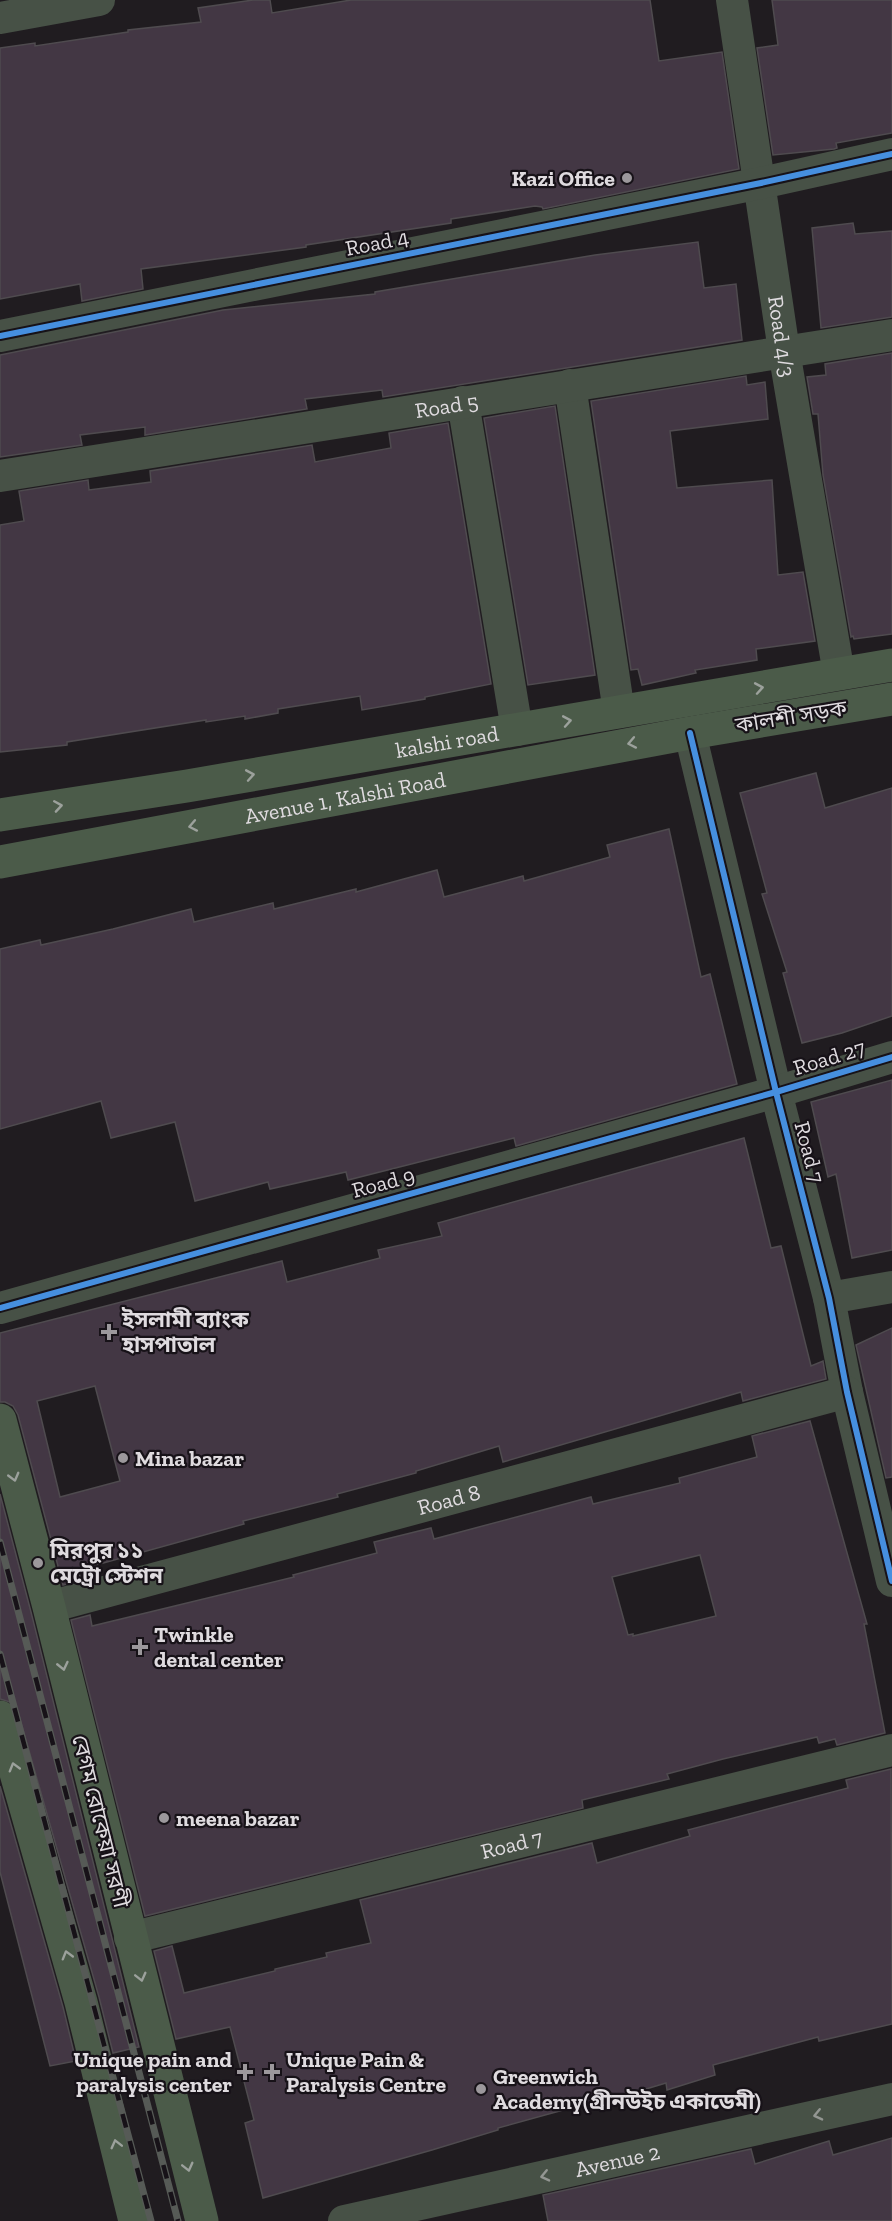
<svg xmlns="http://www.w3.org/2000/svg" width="892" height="2221" font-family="'Zilla Slab','Noto Sans Bengali',serif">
	<rect width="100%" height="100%" fill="#201c20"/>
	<g fill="#433744" stroke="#4f4b4f" stroke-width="1.5" fill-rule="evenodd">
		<path d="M253,0H270L272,13L351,0H650L659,61L722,52L739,169L543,209L542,207L535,206L451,219V223L306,245V247L141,269L143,289L82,301L80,284L0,299V48L35,43V46L128,32V30L201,22L198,8Z"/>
		<path d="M772,0H892V133L836,143L837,148L834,149L773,155L757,48L778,45Z"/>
		<path d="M853,223L855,234L892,231V317L821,328L812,228Z"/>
		<path d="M698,242L704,288L736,284L742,340L383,397L382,390L305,399L307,409L145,435V427L80,435L82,445L0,457V355L223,310L375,294V292L595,255Z"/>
		<path d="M892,353V634L854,639L853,636L851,637L823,475L818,414H813L807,377L826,375L825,364Z"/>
		<path d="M746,376L747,385L765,382L768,419L670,431L677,488L772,480L778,575L803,572L815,641L756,649L757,660L695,670L696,673L642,685L638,669L631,670L591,401Z"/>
		<path d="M555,406L595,675L528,685L484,418Z"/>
		<path d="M448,423L491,684L425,697V699L362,710L360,696L278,709V713L245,719V716L206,722V720L67,742V745L0,752V525L24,521L19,491L88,480L89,490L151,482L150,471L312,445L315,462L391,448L389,433Z"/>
		<path d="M816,773L825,808L892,788V1016L842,1033L802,1043L783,973L787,972L762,894L767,893L740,793Z"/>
		<path d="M669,829L701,977L710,974L737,1084L516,1146L514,1138L348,1180L346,1172L270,1189L268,1182L195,1201L175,1122L111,1138L101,1101L0,1129V949L40,940L41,945L113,929L191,909L194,922L273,903L274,909L356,889V892L437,870L444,897L523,876L524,881L610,857L607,845Z"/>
		<path d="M892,1080V1250L852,1258L836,1174L828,1177L811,1102Z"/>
		<path d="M744,1138L771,1248L781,1246L811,1366L823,1361L826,1379L743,1401L741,1392L503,1462L499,1446L416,1471V1473L337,1494L338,1497L243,1521L244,1524L78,1570L81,1580L63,1585L18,1415L13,1406L5,1402H0V1333L282,1261L287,1282L380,1258L378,1250L442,1236L438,1223ZM95,1386L120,1481L60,1497L37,1401Z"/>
		<path d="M892,1328V1477L886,1478L856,1345Z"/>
		<path d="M810,1421L867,1624H864L885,1733L837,1745L835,1739L819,1743L817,1737L723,1759L667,1774L669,1779L582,1800L583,1808L145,1916L71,1620L90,1615L92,1626L294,1577L293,1575L377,1553L374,1542L431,1528L434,1539L591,1497L593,1504L680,1483L679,1478L757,1457L752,1436ZM700,1555L716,1616L633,1636V1634L628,1635L612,1577Z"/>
		<path d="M0,1494L31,1612L139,2047L113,2053L99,1997L18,1712L13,1703L0,1699Z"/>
		<path d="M891,1769L892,2024L819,2041L818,2037L713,2065L715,2075L667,2090L666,2083L586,2107L585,2104L498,2128V2130L432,2150L263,2198L245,2123L254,2120L230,2027L176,2039L154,1951L172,1946L184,1993L275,1971V1969L327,1957L326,1953L371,1943L360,1900L592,1843L597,1863L690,1836L688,1830L848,1788L846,1780Z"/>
		<path d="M0,1786L63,2007L76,2061L50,2066L0,1872Z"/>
		<path d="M892,2138V2221H548L543,2195L751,2149L755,2164L829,2141L833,2155Z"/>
	</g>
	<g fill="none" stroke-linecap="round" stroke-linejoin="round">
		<g stroke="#475146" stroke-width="32">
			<path id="s1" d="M732,0L784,351L839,674"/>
			<path d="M0,18L99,0"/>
			<path d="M0,336L761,183L892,154"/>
			<path d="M570,385L619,712"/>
			<path d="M463,402L517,730"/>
			<path id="s2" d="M0,476L892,335"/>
			<path d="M690,733L776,1092L829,1298L847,1392L892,1581"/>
			<path d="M829,1298L892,1287"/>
			<path d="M0,1308L776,1092L892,1057"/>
			<path id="s3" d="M49,1607L847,1392"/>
			<path id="s4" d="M130,1938L892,1750"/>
			<path id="s5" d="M344,2221L892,2099"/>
		</g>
		<g stroke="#4b5b49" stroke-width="33">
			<path id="s6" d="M0,815L187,786L892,665"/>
			<path id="s7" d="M0,862L690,733L892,699"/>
			<path d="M0,1420L49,1607L202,2221"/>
			<path d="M0,1717L81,2002L135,2221"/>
		</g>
		<g stroke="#565a56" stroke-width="7">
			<g id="rail">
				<path d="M0,1542L178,2221"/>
				<path d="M0,1654L151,2221"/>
			</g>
		</g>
		<use href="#rail" stroke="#171218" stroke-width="4.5" stroke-dasharray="14" stroke-linecap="butt"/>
		<g stroke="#171218" stroke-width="10">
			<g id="cycleway">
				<path d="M0,336L761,183L892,154"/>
				<path d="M690,733L776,1092L829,1298L847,1392L892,1581"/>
				<path d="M0,1308L776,1092L892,1057"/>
			</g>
		</g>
		<use href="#cycleway" stroke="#468fdf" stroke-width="6"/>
	</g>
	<defs><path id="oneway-chevron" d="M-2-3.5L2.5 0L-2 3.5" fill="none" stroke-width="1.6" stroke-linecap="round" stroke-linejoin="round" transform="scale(1.5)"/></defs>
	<g stroke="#9ca19c">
		<use href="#oneway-chevron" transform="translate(759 688) rotate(-10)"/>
		<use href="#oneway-chevron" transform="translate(567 721) rotate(-10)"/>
		<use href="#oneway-chevron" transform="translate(632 743) rotate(169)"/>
		<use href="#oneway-chevron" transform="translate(250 775) rotate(-10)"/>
		<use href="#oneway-chevron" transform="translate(58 806) rotate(-9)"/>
		<use href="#oneway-chevron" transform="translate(193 826) rotate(169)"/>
		<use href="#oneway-chevron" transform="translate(14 1477) rotate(75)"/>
		<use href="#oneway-chevron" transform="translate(63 1666) rotate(77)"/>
		<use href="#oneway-chevron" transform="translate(14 1767) rotate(-106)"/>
		<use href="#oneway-chevron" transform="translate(67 1955) rotate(-106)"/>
		<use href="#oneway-chevron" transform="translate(141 1977) rotate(76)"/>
		<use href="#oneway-chevron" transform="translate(116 2144) rotate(-104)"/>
		<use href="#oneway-chevron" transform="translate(188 2167) rotate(76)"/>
	</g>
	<g stroke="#939692">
		<use href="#oneway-chevron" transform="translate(818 2115) rotate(167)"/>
		<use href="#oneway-chevron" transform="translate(545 2176) rotate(167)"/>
	</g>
	<g fill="#9c989c" stroke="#171218" stroke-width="2">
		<circle cx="627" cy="178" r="6"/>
		<path d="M106 1323h6v6h6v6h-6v6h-6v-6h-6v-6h6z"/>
		<circle cx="123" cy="1458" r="6"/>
		<circle cx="38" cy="1563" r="6"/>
		<path d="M137 1638h6v6h6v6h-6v6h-6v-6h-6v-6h6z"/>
		<circle cx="164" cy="1818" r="6"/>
		<path d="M242 2063h6v6h6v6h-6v6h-6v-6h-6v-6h6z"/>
		<path d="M269 2063h6v6h6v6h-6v6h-6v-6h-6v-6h6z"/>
		<circle cx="481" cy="2089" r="6"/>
	</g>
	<g text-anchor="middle" stroke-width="4.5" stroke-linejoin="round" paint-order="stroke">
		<g font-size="22" font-weight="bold" fill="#dfdbdf" stroke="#171218" text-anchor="start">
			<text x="615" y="186" text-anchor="end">Kazi Office</text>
			<text x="122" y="1327">ইসলামী ব্যাংক<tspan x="122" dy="25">হাসপাতাল</tspan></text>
			<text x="135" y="1466">Mina bazar</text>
			<text x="50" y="1558">মিরপুর ১১<tspan x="50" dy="25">মেট্রো স্টেশন</tspan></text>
			<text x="154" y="1642">Twinkle<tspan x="154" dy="25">dental center</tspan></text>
			<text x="176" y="1826">meena bazar</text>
			<text x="232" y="2067" text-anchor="end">Unique pain and<tspan x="232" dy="25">paralysis center</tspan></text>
			<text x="286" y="2067">Unique Pain &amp;<tspan x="286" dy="25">Paralysis Centre</tspan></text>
			<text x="493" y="2084">Greenwich<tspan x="493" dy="25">Academy(গ্রীনউইচ একাডেমী)</tspan></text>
		</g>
		<g font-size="22" fill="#dfdbdf" stroke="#171218">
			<text transform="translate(377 242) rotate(-11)" y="8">Road 4</text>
			<text dy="8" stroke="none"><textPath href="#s1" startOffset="340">Road 4/3</textPath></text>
			<text dy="8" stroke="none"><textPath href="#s2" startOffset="452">Road 5</textPath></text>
			<text transform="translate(791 716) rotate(-9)" y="8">কালশী সড়ক</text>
			<text dy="8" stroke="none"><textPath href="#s6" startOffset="453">kalshi road</textPath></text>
			<text dy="8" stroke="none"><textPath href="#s7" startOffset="351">Avenue 1, Kalshi Road</textPath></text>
			<text transform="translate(829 1057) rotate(-17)" y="8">Road 27</text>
			<text transform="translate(810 1152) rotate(75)" y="8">Road 7</text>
			<text transform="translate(383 1182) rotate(-15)" y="8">Road 9</text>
			<text dy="8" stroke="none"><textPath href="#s3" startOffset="414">Road 8</textPath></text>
			<text transform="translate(101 1821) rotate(76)" y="8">বেগম রোকেয়া সরণী</text>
			<text dy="8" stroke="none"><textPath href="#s4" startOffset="393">Road 7</textPath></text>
			<text dy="8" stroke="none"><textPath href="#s5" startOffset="280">Avenue 2</textPath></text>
		</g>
	</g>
</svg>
